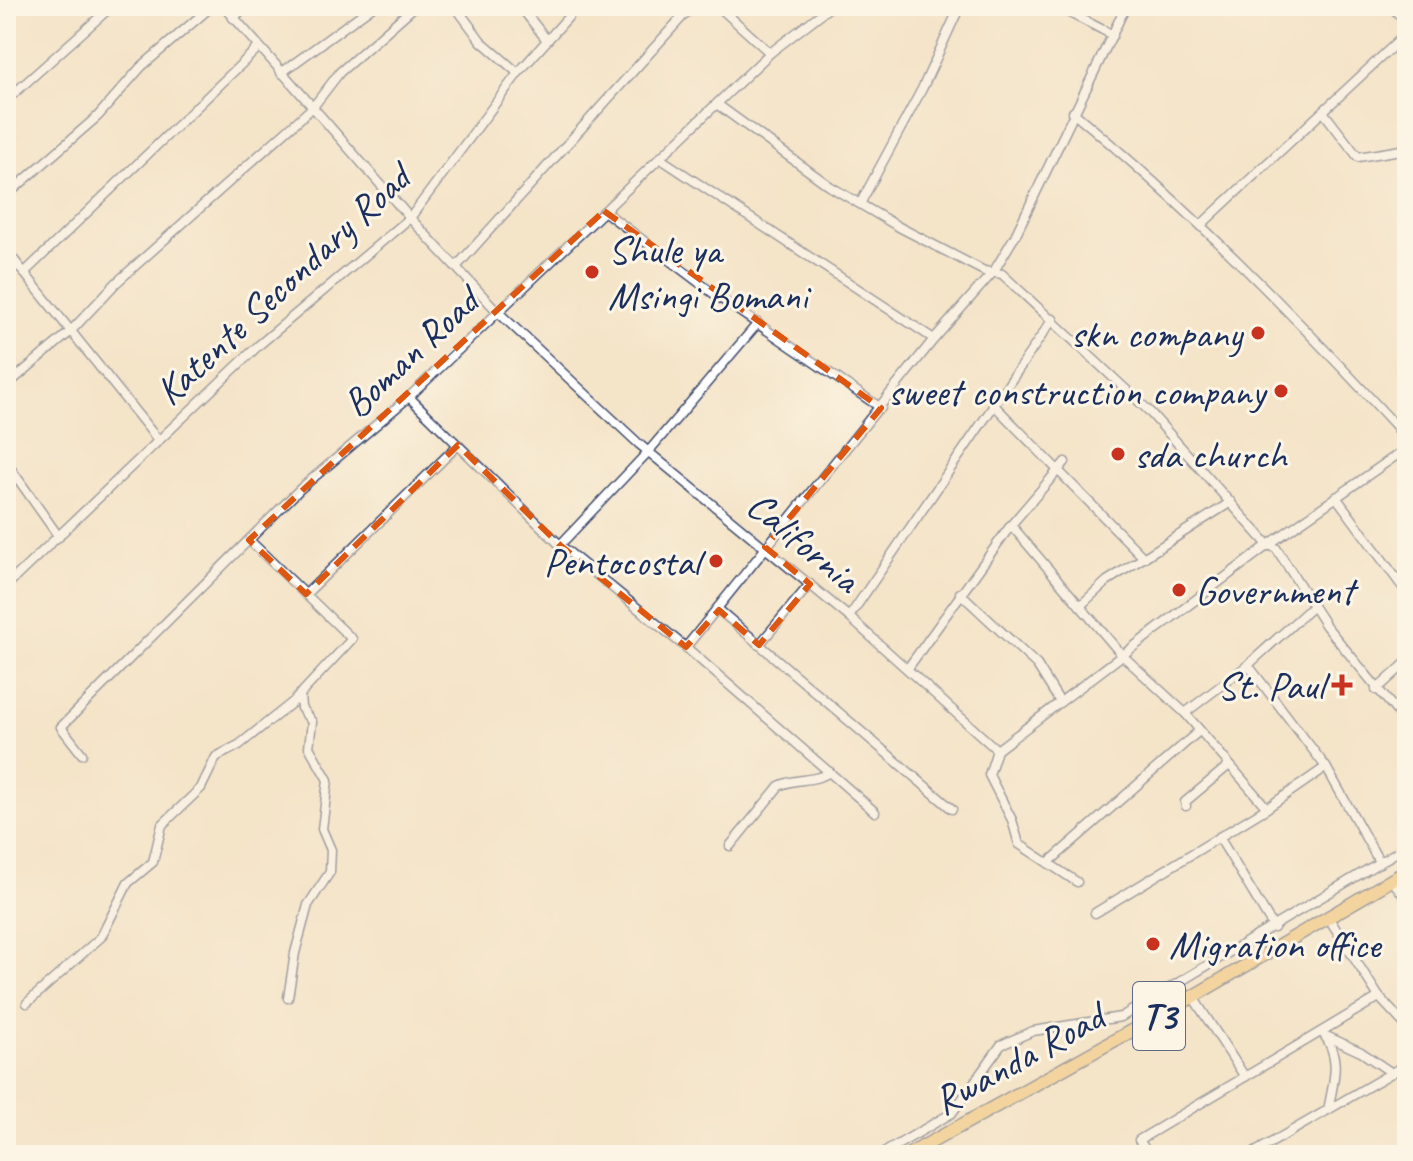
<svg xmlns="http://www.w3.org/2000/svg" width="1413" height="1161" font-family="Caveat,sans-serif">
	<rect width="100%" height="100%" fill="#fcf5e5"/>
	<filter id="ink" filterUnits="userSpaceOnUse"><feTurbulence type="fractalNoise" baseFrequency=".0125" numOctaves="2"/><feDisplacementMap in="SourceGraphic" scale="16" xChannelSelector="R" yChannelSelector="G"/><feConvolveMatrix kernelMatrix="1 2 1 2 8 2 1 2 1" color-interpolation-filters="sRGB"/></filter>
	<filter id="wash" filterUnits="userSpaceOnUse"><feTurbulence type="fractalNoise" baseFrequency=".006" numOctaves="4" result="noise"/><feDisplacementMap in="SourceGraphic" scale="32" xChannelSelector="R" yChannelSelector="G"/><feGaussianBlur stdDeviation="1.8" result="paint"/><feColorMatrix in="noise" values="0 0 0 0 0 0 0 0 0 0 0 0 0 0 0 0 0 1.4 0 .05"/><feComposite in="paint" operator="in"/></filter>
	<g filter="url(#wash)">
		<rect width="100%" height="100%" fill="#f4e4c8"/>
	</g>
	<g filter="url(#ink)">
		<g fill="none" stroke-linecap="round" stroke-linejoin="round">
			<g stroke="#3c4a6e" stroke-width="11">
				<g id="minor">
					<path d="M224,6L410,218L498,312L639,444L849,617L997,750L1268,545L1407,448"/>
					<path d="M455,6L481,41L518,73"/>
					<path d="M520,6L546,39"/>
					<path d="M718,6L770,53"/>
					<path d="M1056,6L1113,35"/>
					<path d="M6,12L12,6"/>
					<path d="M233,18L247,6"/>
					<path d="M281,73L373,6"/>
					<path d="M10,97L112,6"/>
					<path d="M718,105L831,187L899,227L984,271L1002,274L1148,410L1268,545L1276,548L1326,626L1407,724"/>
					<path d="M1073,112C1190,209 1294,315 1397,427L1407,447"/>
					<path d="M1324,113L1358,157L1407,149"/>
					<path d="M661,159L934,339"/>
					<path d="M6,196L98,116L141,67L212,6"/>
					<path d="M860,204L922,89L960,6"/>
					<path d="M604,211L717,296L881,408"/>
					<path d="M1202,224L1407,33"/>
					<path d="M6,250L158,440"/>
					<path d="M456,267L692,6"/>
					<path d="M24,273L259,47"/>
					<path d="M6,386L70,332L116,283L313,107L340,72L415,6"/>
					<path d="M409,397L560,545L689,650L875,812"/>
					<path d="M993,404L1144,558"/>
					<path d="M6,462L59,537"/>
					<path d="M1336,497L1407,593"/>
					<path d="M1011,525L1122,655L1185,713L1267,808L1326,767"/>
					<path d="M560,545L648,452L758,323"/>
					<path d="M6,586L259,345L410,218L518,73L578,6"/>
					<path d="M960,593L1037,665L1060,702"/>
					<path d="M306,594L458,445"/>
					<path d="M1080,606L1107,581L1231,502"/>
					<path d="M719,610L952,809"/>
					<path d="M849,617L1053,319"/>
					<path d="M759,645L810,584"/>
					<path d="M686,647L934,339L994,271L1015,236L1126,6"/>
					<path d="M1248,665L1326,767L1380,863"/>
					<path d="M908,668L1011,525L1065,462"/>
					<path d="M1376,690L1407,662"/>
					<path d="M1185,713L1248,665L1313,606"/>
					<path d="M997,750L989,775L1012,820L1019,844L1077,882"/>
					<path d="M82,754L61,727L300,489L409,397L770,53L831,6"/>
					<path d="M1186,806L1185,802L1228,766"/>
					<path d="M1219,837L1274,928"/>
					<path d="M730,846L779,786C795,777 813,783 830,772"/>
					<path d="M1048,863L1199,731"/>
					<path d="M1392,880L1407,900"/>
					<path d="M1095,913L1267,808"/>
					<path d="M1328,917L1379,997L1407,1027"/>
					<path d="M1193,997L1245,1077"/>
					<path d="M288,998L295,953L308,905L330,872L331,850L322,829L328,780L309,747L312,722L301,708L300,694"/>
					<path d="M27,1003L101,937L128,883L153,862L162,825L201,788L216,757L239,745L293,702L352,639L249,540"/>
					<path d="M1322,1032C1342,1057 1334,1079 1328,1110"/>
					<path d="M1326,1036L1361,1052L1392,1073"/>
					<path d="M880,1155L952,1113L1001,1045L1033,1031L1121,1017L1407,846"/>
					<path d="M1149,1155L1139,1140L1379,997"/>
					<path d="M1250,1155L1407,1064"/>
				</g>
			</g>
			<g stroke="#3c4a6e" stroke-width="13">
				<path id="tertiary" d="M1392,6L1407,21"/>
			</g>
			<g stroke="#3c4a6e" stroke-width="15">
				<path id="trunk" d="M908,1155L1187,1000L1407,871"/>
			</g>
			<use href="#minor" stroke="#fff" stroke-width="8"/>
			<use href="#tertiary" stroke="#fff" stroke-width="10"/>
			<use href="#trunk" stroke="#f2c26a" stroke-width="12"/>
		</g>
	</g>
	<path d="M0 0H1413V1161H0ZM604,211L881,408L765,547L810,584L759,645L719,610L686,647L560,545L458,445L306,594L249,540Z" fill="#f4e4c8" fill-opacity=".55" fill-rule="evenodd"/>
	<path fill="none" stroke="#de5710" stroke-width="6" stroke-dasharray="16 10" stroke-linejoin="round" d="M604,211L881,408L765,547L810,584L759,645L719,610L686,647L560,545L458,445L306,594L249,540Z"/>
	<g fill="#c8321e" stroke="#fcf5e5" stroke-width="3">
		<circle cx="592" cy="272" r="8"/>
		<circle cx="1258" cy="333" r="8"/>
		<circle cx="1281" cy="391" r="8"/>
		<circle cx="1118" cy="454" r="8"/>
		<circle cx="716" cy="561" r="8"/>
		<circle cx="1179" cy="590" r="8"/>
		<path d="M1338 673h8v8h8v8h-8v8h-8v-8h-8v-8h8z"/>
		<circle cx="1153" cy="944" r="8"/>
	</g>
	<g text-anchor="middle" stroke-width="6" stroke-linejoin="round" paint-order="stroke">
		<rect fill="#fcf5e5" stroke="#5e6a86" stroke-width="2" x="1133" y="982" width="52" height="68" rx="6"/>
		<g font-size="38" font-weight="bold" fill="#1b2f5e">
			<text x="1159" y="1029">T3</text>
		</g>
		<g font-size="40" fill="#1b2f5e" stroke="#fcf5e5" text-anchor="start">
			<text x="608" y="263">Shule ya<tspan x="608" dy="46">Msingi Bomani</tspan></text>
			<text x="1242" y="347" text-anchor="end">skn company</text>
			<text x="1265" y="405" text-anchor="end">sweet construction company</text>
			<text x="1134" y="468">sda church</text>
			<text x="700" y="575" text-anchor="end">Pentocostal</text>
			<text x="1195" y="604">Government</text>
			<text x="1324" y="699" text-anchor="end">St. Paul</text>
			<text x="1169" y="958">Migration office</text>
		</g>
		<g font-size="40" fill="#1b2f5e" stroke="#fcf5e5">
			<text transform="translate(282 284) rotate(-43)" y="14">Katente Secondary Road</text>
			<text transform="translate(410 352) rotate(-43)" y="14">Boman Road</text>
			<text transform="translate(804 541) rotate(40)" y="14">California</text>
			<text transform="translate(1018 1058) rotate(-29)" y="14">Rwanda Road</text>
		</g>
	</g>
	<rect width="1413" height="1161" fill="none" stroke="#fcf5e5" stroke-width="32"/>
</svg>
